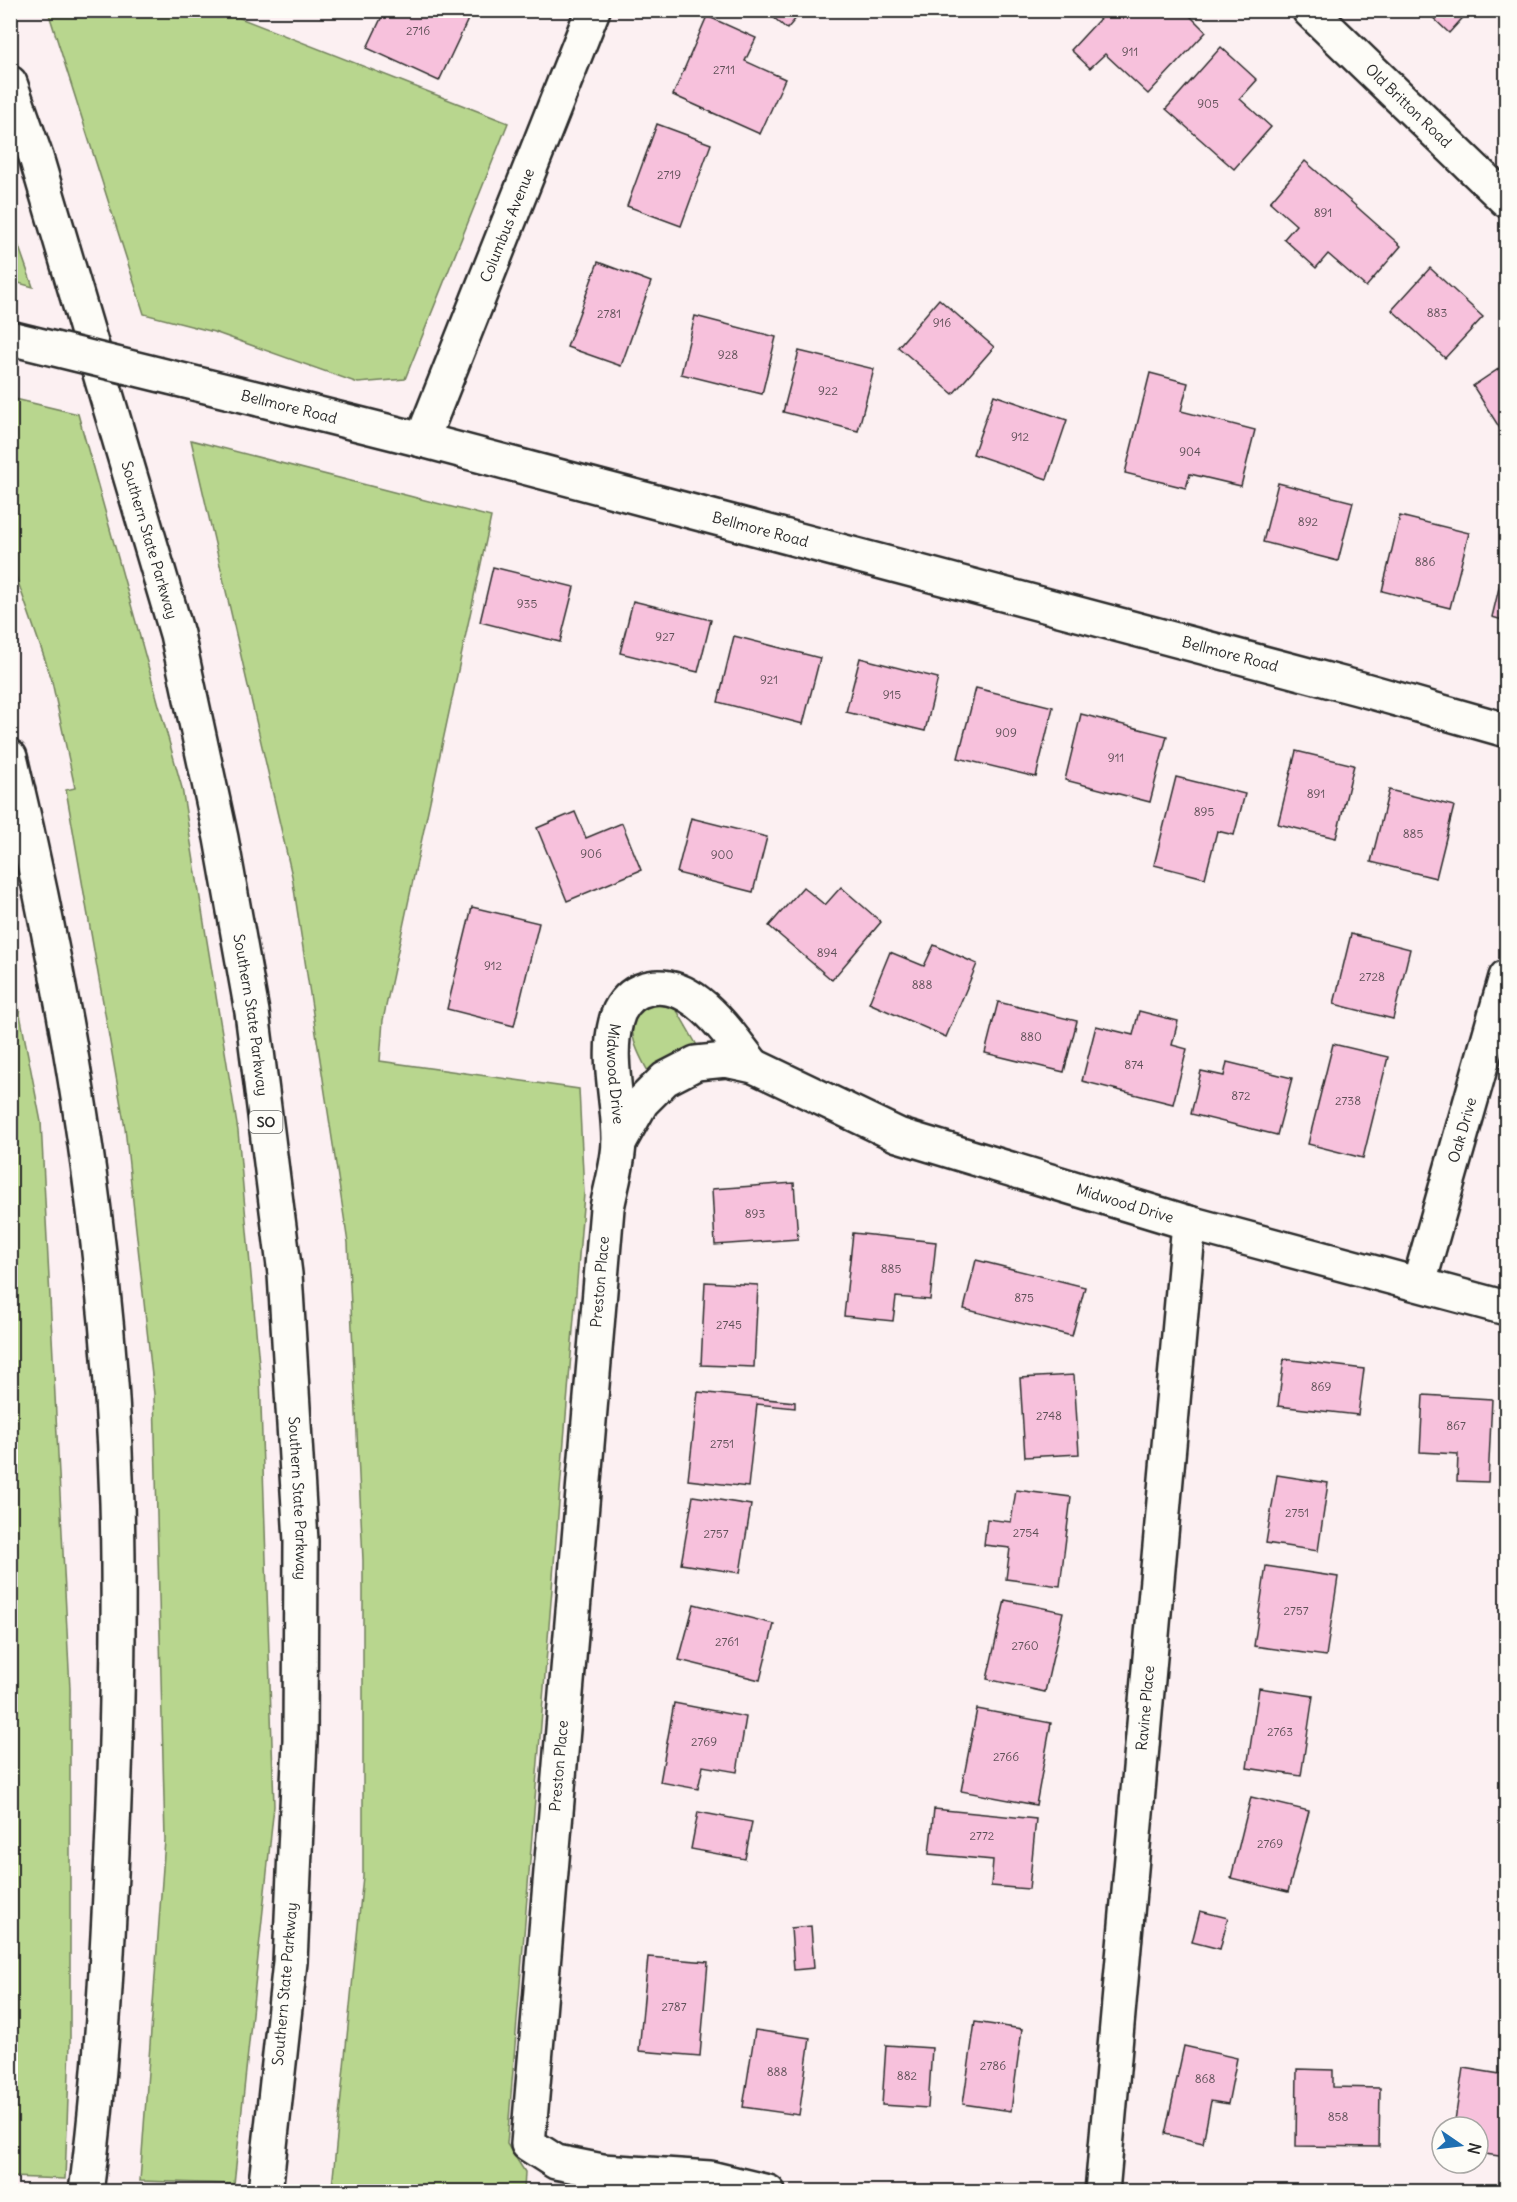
<svg xmlns="http://www.w3.org/2000/svg" width="1517" height="2202" font-family="Delius,sans-serif">
	<rect width="100%" height="100%" fill="#fcf0f2"/>
	<filter id="ink" filterUnits="userSpaceOnUse"><feTurbulence type="fractalNoise" baseFrequency=".0167" numOctaves="2"/><feDisplacementMap in="SourceGraphic" scale="12" xChannelSelector="R" yChannelSelector="G"/><feConvolveMatrix kernelMatrix="1 2 1 2 8 2 1 2 1" color-interpolation-filters="sRGB"/></filter>
	<g filter="url(#ink)">
		<g fill="#b8d68e" stroke="#72805c" stroke-width="1.5">
			<path d="M48,11H222L508,123L405,379L358,383L214,332L144,314Z"/>
			<path d="M11,224L33,287L11,281Z"/>
			<path d="M11,398L78,414L182,788L238,1131L260,1375L274,1806L234,2184L140,2181L165,1840L154,1394L125,1128L66,790L75,788L51,677L11,562Z"/>
			<path d="M191,440L491,517L383,1020L380,1061L579,1089L584,1194L507,2144L525,2172L524,2191L429,2192L332,2187L363,1876V1560L348,1243L292,876Z"/>
			<path d="M11,968L41,1122L70,1689V2044L65,2179L10,2177Z"/>
			<path d="M654,1003L675,1007L699,1049L649,1073C634,1047 619,1018 654,1003Z"/>
		</g>
		<g fill="#f7c1dc" stroke="#2b2b2b" stroke-width="1.5">
			<path d="M385,10H461L470,15L439,81L367,48Z"/>
			<path d="M765,10H803L787,29Z"/>
			<path d="M1108,10H1150L1156,16L1162,10H1184L1206,32L1148,94L1105,54L1090,68L1071,50Z"/>
			<path d="M1425,10H1470L1449,33Z"/>
			<path d="M707,16L756,38L745,61L785,79L760,134L673,95Z"/>
			<path d="M1221,47L1257,80L1240,99L1271,127L1234,169L1166,109Z"/>
			<path d="M657,124L711,144L681,226L627,206Z"/>
			<path d="M1305,161L1401,246L1366,287L1328,254L1316,268L1284,239L1296,225L1270,202Z"/>
			<path d="M598,262L651,282L621,366L567,347Z"/>
			<path d="M1430,268L1483,317L1445,358L1392,310Z"/>
			<path d="M939,299L994,347L953,394L898,347Z"/>
			<path d="M695,316L776,337L762,394L681,374Z"/>
			<path d="M799,351L874,369L858,431L783,412Z"/>
			<path d="M1506,364V438L1473,386Z"/>
			<path d="M1150,373L1188,383L1181,411L1255,430L1241,486L1190,474L1186,488L1125,473Z"/>
			<path d="M994,395L1067,420L1047,479L973,454Z"/>
			<path d="M1278,483L1353,502L1338,561L1263,542Z"/>
			<path d="M1400,516L1469,533L1450,608L1382,591Z"/>
			<path d="M1505,563L1506,564V621L1492,617Z"/>
			<path d="M493,567L574,587L560,642L480,622Z"/>
			<path d="M633,601L711,620L698,672L620,653Z"/>
			<path d="M734,636L820,658L803,724L718,702Z"/>
			<path d="M860,658L938,678L925,731L846,712Z"/>
			<path d="M976,688L1053,707L1036,777L958,758Z"/>
			<path d="M1081,714L1167,736L1150,802L1065,780Z"/>
			<path d="M1296,751L1354,765L1336,838L1278,824Z"/>
			<path d="M1176,777L1245,794L1234,835L1217,831L1205,878L1154,865Z"/>
			<path d="M1389,790L1454,806L1436,878L1371,862Z"/>
			<path d="M575,812L586,838L622,823L641,870L567,901L537,828Z"/>
			<path d="M691,818L767,837L753,892L677,873Z"/>
			<path d="M803,887L825,905L841,887L881,922L832,980L769,926Z"/>
			<path d="M472,907L539,923L514,1026L447,1009Z"/>
			<path d="M1351,934L1410,949L1393,1019L1334,1004Z"/>
			<path d="M934,945L977,964L946,1037L869,1003L890,952L924,966Z"/>
			<path d="M998,1002L1077,1021L1064,1072L985,1053Z"/>
			<path d="M1139,1011L1178,1021L1172,1045L1187,1049L1173,1104L1082,1081L1096,1026L1133,1035Z"/>
			<path d="M1333,1044L1388,1057L1363,1158L1308,1144Z"/>
			<path d="M1227,1062L1292,1078L1277,1135L1191,1114L1201,1071L1224,1076Z"/>
			<path d="M794,1183L798,1239L715,1245L712,1189Z"/>
			<path d="M853,1233L936,1242L930,1300L896,1297L893,1321L844,1316Z"/>
			<path d="M976,1260L1085,1287L1072,1336L964,1309Z"/>
			<path d="M705,1282L758,1285L754,1367L701,1365Z"/>
			<path d="M1284,1359L1364,1369L1358,1415L1278,1406Z"/>
			<path d="M1074,1375L1079,1454L1025,1457L1020,1378Z"/>
			<path d="M698,1392L795,1402V1408L757,1404L748,1487L688,1480Z"/>
			<path d="M1423,1395L1492,1399L1488,1482L1457,1481L1458,1454L1420,1452Z"/>
			<path d="M1277,1475L1328,1483L1318,1551L1266,1543Z"/>
			<path d="M1016,1490L1071,1497L1060,1586L1006,1579L1010,1548L984,1545L987,1519L1011,1522Z"/>
			<path d="M693,1496L751,1505L740,1573L681,1564Z"/>
			<path d="M1266,1566L1338,1577L1326,1656L1254,1646Z"/>
			<path d="M1005,1600L1063,1612L1045,1692L987,1679Z"/>
			<path d="M694,1604L774,1624L760,1680L679,1660Z"/>
			<path d="M1259,1688L1313,1696L1301,1776L1247,1768Z"/>
			<path d="M674,1703L746,1717L737,1772L703,1766L698,1789L660,1782Z"/>
			<path d="M977,1709L1051,1723L1036,1805L961,1791Z"/>
			<path d="M1251,1797L1309,1811L1288,1892L1231,1878Z"/>
			<path d="M934,1809L1036,1819L1029,1889L991,1886L993,1860L929,1854Z"/>
			<path d="M698,1812L752,1822L745,1859L691,1849Z"/>
			<path d="M1200,1911L1228,1918L1220,1949L1192,1942Z"/>
			<path d="M811,1926L814,1968L794,1970L791,1928Z"/>
			<path d="M648,1957L708,1962L700,2056L639,2051Z"/>
			<path d="M975,2022L1022,2029L1011,2111L963,2104Z"/>
			<path d="M755,2030L810,2038L799,2115L743,2107Z"/>
			<path d="M886,2045L932,2048L928,2108L882,2105Z"/>
			<path d="M1184,2046L1237,2058L1228,2104L1211,2101L1203,2143L1165,2134Z"/>
			<path d="M1463,2068L1506,2075V2157L1478,2153V2127H1454Z"/>
			<path d="M1297,2069L1333,2070V2087L1380,2088L1379,2147L1296,2146Z"/>
		</g>
		<g fill="none" stroke-linecap="round" stroke-linejoin="round">
			<g stroke="#2b2b2b" stroke-width="38">
				<g id="minor">
					<path id="s1" d="M1309,10L1506,200"/>
					<path id="s2" d="M422,440L593,10"/>
					<path id="s3" d="M754,1066C728,1034 690,971 640,991C628,996 619,1008 616,1021C606,1059 619,1102 619,1140C619,1162 611,1187 607,1208L528,2144L556,2162L602,2171L710,2178L768,2192"/>
					<path id="s4" d="M619,1143L642,1102L665,1079L696,1063L726,1060L754,1066L898,1135L1189,1223L1506,1308"/>
					<path id="s5" d="M1419,1283L1506,977"/>
					<path id="s6" d="M1102,2192L1189,1223"/>
				</g>
			</g>
			<g stroke="#2b2b2b" stroke-width="38">
				<g id="major">
					<path id="s7" d="M259,399L422,440L1365,690L1506,730"/>
				</g>
			</g>
			<g stroke="#2b2b2b" stroke-width="38">
				<g id="highway">
					<path id="s8" d="M10,83L36,157L177,634L221,838L252,1012L285,1274L301,1541L300,1740L290,1962L265,2192"/>
					<path d="M10,757C68,999 110,1255 117,1503C120,1619 117,1736 112,1852C107,1965 101,2079 86,2192"/>
				</g>
			</g>
			<use href="#minor" stroke="#fdfcf7" stroke-width="33"/>
			<use href="#major" stroke="#fdfcf7" stroke-width="33"/>
			<use href="#highway" stroke="#fdfcf7" stroke-width="33"/>
			<g stroke="#2b2b2b" stroke-width="38" stroke-linecap="butt">
				<path id="major-bridge" d="M10,338L259,399"/>
			</g>
			<use href="#major-bridge" stroke="#fdfcf7" stroke-width="33"/>
		</g>
	</g>
	<g text-anchor="middle" stroke-width="6" stroke-linejoin="round" paint-order="stroke">
		<g font-size="12" fill="#5e5057">
			<text x="418" y="35">2716</text>
			<text x="1130" y="56">911</text>
			<text x="724" y="74">2711</text>
			<text x="1208" y="108">905</text>
			<text x="669" y="179">2719</text>
			<text x="1323" y="217">891</text>
			<text x="1437" y="317">883</text>
			<text x="609" y="318">2781</text>
			<text x="942" y="327">916</text>
			<text x="728" y="359">928</text>
			<text x="828" y="395">922</text>
			<text x="1020" y="441">912</text>
			<text x="1190" y="456">904</text>
			<text x="1308" y="526">892</text>
			<text x="1425" y="566">886</text>
			<text x="527" y="608">935</text>
			<text x="665" y="641">927</text>
			<text x="769" y="684">921</text>
			<text x="892" y="699">915</text>
			<text x="1006" y="737">909</text>
			<text x="1116" y="762">911</text>
			<text x="1316" y="798">891</text>
			<text x="1204" y="816">895</text>
			<text x="1413" y="838">885</text>
			<text x="591" y="858">906</text>
			<text x="722" y="859">900</text>
			<text x="827" y="957">894</text>
			<text x="493" y="970">912</text>
			<text x="1372" y="981">2728</text>
			<text x="922" y="989">888</text>
			<text x="1031" y="1041">880</text>
			<text x="1134" y="1069">874</text>
			<text x="1241" y="1100">872</text>
			<text x="1348" y="1105">2738</text>
			<text x="755" y="1218">893</text>
			<text x="891" y="1273">885</text>
			<text x="1024" y="1302">875</text>
			<text x="729" y="1329">2745</text>
			<text x="1321" y="1391">869</text>
			<text x="1049" y="1420">2748</text>
			<text x="1456" y="1430">867</text>
			<text x="722" y="1448">2751</text>
			<text x="1297" y="1517">2751</text>
			<text x="1026" y="1537">2754</text>
			<text x="716" y="1538">2757</text>
			<text x="1296" y="1615">2757</text>
			<text x="727" y="1646">2761</text>
			<text x="1025" y="1650">2760</text>
			<text x="1280" y="1736">2763</text>
			<text x="704" y="1746">2769</text>
			<text x="1006" y="1761">2766</text>
			<text x="982" y="1840">2772</text>
			<text x="1270" y="1848">2769</text>
			<text x="674" y="2011">2787</text>
			<text x="993" y="2070">2786</text>
			<text x="777" y="2076">888</text>
			<text x="907" y="2080">882</text>
			<text x="1205" y="2083">868</text>
			<text x="1338" y="2121">858</text>
		</g>
		<rect fill="#fdfcf7" stroke="#6a6a68" stroke-width="1.5" x="249.5" y="1111" width="33" height="22" rx="4.5"/>
		<g font-size="14" font-weight="bold" fill="#2b2b2b">
			<text x="266" y="1127">SO</text>
		</g>
		<g font-size="15" fill="#2b2b2b" stroke="#fdfcf7">
			<text dy="5" stroke="none"><textPath href="#s1" startOffset="138">Old Britton Road</textPath></text>
			<text dy="5" stroke="none"><textPath href="#s2" startOffset="231">Columbus Avenue</textPath></text>
			<text transform="translate(289 407) rotate(14)" y="5">Bellmore Road</text>
			<text dy="5" stroke="none"><textPath href="#s7" startOffset="518">Bellmore Road</textPath></text>
			<text dy="5" stroke="none"><textPath href="#s8" startOffset="478">Southern State Parkway</textPath></text>
			<text dy="5" stroke="none"><textPath href="#s7" startOffset="1004">Bellmore Road</textPath></text>
			<text dy="5" stroke="none"><textPath href="#s8" startOffset="964">Southern State Parkway</textPath></text>
			<text dy="5" stroke="none"><textPath href="#s3" startOffset="240">Midwood Drive</textPath></text>
			<text dy="5" stroke="none"><textPath href="#s5" startOffset="159">Oak Drive</textPath></text>
			<text dy="5" stroke="none"><textPath href="#s4" startOffset="570">Midwood Drive</textPath></text>
			<text transform="translate(600 1282) rotate(-85)" y="5">Preston Place</text>
			<text dy="5" stroke="none"><textPath href="#s8" startOffset="1450">Southern State Parkway</textPath></text>
			<text dy="5" stroke="none"><textPath href="#s6" startOffset="486">Ravine Place</textPath></text>
			<text transform="translate(559 1766) rotate(-85)" y="5">Preston Place</text>
			<text transform="translate(285 1984) rotate(-85)" y="5">Southern State Parkway</text>
		</g>
	</g>
	<rect width="1517" height="2202" fill="none" stroke="#fdfcf7" stroke-width="36"/>
	<rect x="18" y="18" width="1481" height="2166" fill="none" stroke="#2b2b2b" stroke-width="2" filter="url(#ink)"/>
	<g transform="translate(1460 2145) rotate(104)"><circle r="28" fill="#fdfcf7" stroke="#a9a8a5" stroke-width="1.5"/>
	<path d="M0-4.5L10 22L0 15L-10 22Z" fill="#1f6fb2"/>
	<text y="-9" font-size="16" font-weight="bold" text-anchor="middle" fill="#2b2b2b">N</text>
	</g>
</svg>
